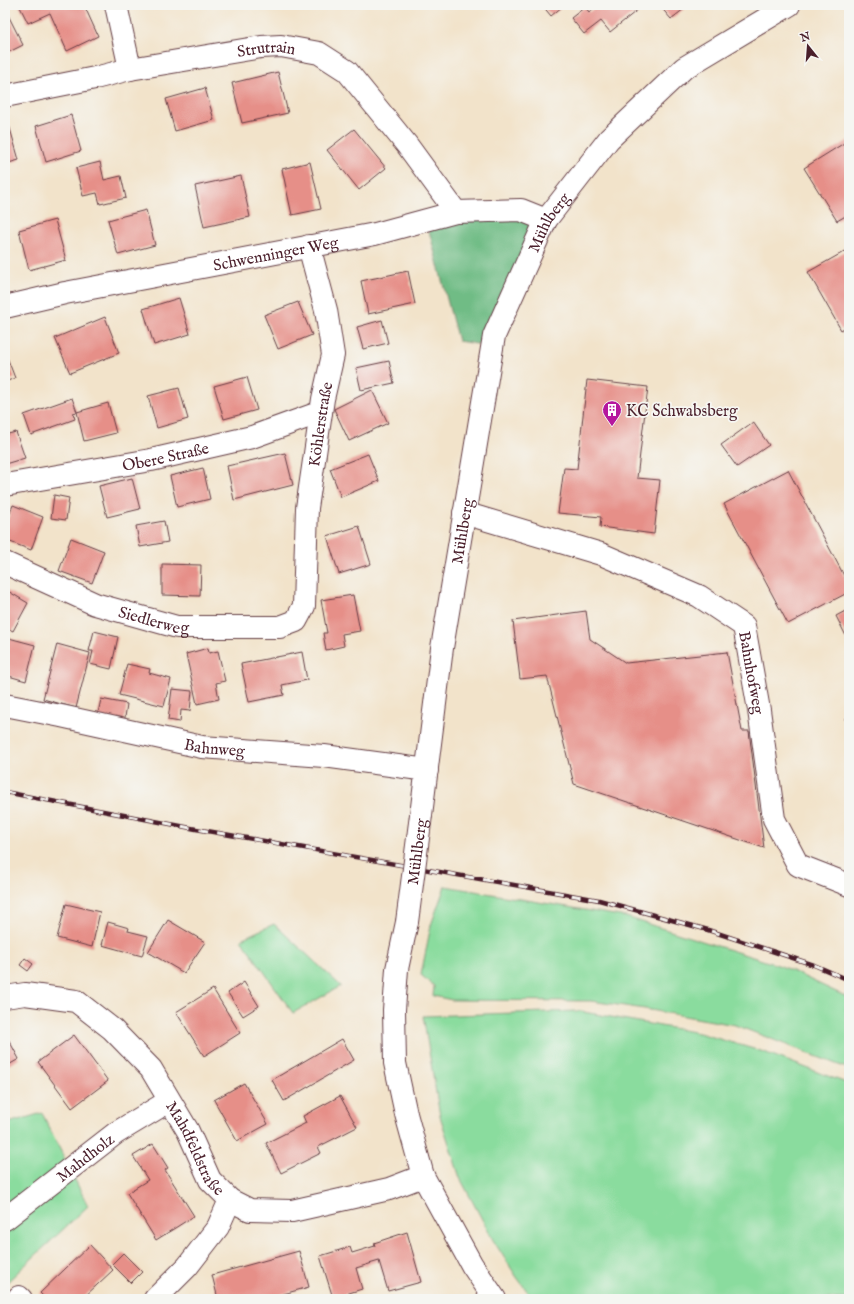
<svg xmlns="http://www.w3.org/2000/svg" width="854" height="1304" font-family="'IM FELL English',serif">
	<rect width="100%" height="100%" fill="#f6f6f2"/>
	<filter id="ink" filterUnits="userSpaceOnUse"><feTurbulence type="fractalNoise" baseFrequency=".025" numOctaves="2"/><feDisplacementMap in="SourceGraphic" scale="8" xChannelSelector="R" yChannelSelector="G"/><feConvolveMatrix kernelMatrix="1 2 1 2 8 2 1 2 1" color-interpolation-filters="sRGB"/></filter>
	<filter id="wash" filterUnits="userSpaceOnUse"><feTurbulence type="fractalNoise" baseFrequency=".012" numOctaves="4" result="noise"/><feDisplacementMap in="SourceGraphic" scale="16" xChannelSelector="R" yChannelSelector="G"/><feGaussianBlur stdDeviation="0.9" result="paint"/><feColorMatrix in="noise" values="0 0 0 0 0 0 0 0 0 0 0 0 0 0 0 0 0 1.4 0 .05"/><feComposite in="paint" operator="in"/></filter>
	<g filter="url(#wash)">
		<rect width="100%" height="100%" fill="#f2e3ca"/>
		<g fill="#8adc9e" stroke="#6a7e64">
			<path d="M445,886L626,917L781,966L849,998V1069L735,1025L645,1009L591,1001L452,1000L433,996L434,986L421,975L431,925Z"/>
			<path d="M274,924L341,986L293,1013L241,939Z"/>
			<path d="M578,1011L699,1033L764,1052L849,1084V1299H533L516,1276L493,1240L460,1178L440,1116L423,1016Z"/>
			<path d="M42,1113L88,1206L5,1284V1124Z"/>
		</g>
		<path fill="#6fbc85" stroke="#5c6e58" d="M514,214L537,223L483,345L458,341L428,227Z"/>
		<g id="blocks">
			<g fill="#e68f88">
				<path d="M19,5H84L98,36L67,51L50,13L28,23Z"/>
				<path d="M542,5H563V6L551,16Z"/>
				<path d="M598,5H638L640,8L610,32L601,21L584,34L571,18L585,7L589,12Z"/>
				<path d="M659,5H689L671,19Z"/>
				<path d="M5,9L23,45L5,54Z"/>
				<path d="M278,72L288,113L242,123L232,83Z"/>
				<path d="M205,88L214,120L175,131L166,99Z"/>
				<path d="M71,115L81,151L46,162L36,126Z"/>
				<path d="M9,125L19,160L5,164V126Z"/>
				<path d="M354,129L386,168L359,190L327,150Z"/>
				<path d="M849,140V214L837,221L804,168Z"/>
				<path d="M100,162L104,180L121,176L126,198L100,204L97,193L83,196L76,168Z"/>
				<path d="M310,162L321,209L292,215L282,169Z"/>
				<path d="M241,176L250,217L204,227L195,186Z"/>
				<path d="M146,210L155,245L118,255L108,220Z"/>
				<path d="M55,220L66,260L29,270L19,230Z"/>
				<path d="M849,249V325L841,330L808,272Z"/>
				<path d="M408,271L415,304L368,314L361,281Z"/>
				<path d="M179,298L190,334L154,345L143,309Z"/>
				<path d="M298,302L312,335L278,349L264,315Z"/>
				<path d="M105,317L119,353L70,373L55,338Z"/>
				<path d="M382,320L388,343L363,349L357,327Z"/>
				<path d="M5,352L15,378L5,382Z"/>
				<path d="M389,361L394,383L361,390L356,368Z"/>
				<path d="M247,377L257,410L224,419L214,386Z"/>
				<path d="M587,380L648,387L637,478L660,480L654,534L600,527L601,517L558,513L564,468L577,469Z"/>
				<path d="M179,388L188,419L157,428L148,396Z"/>
				<path d="M372,390L388,423L349,441L334,409Z"/>
				<path d="M72,398L77,412L108,403L116,433L84,441L77,412L73,413L75,419L31,435L24,415Z"/>
				<path d="M753,422L769,445L737,467L721,445Z"/>
				<path d="M6,429L8,434L16,432L25,458L5,464Z"/>
				<path d="M285,453L293,485L234,500L227,466Z"/>
				<path d="M368,454L379,481L341,497L330,469Z"/>
				<path d="M203,468L210,499L177,507L170,476Z"/>
				<path d="M788,470L849,585V592L788,624L724,504Z"/>
				<path d="M132,478L140,509L107,517L99,486Z"/>
				<path d="M54,495L69,498L66,520L51,518Z"/>
				<path d="M13,505L43,517L31,550L5,540V526Z"/>
				<path d="M164,521L168,542L140,547L136,526Z"/>
				<path d="M359,526L371,564L339,574L327,536Z"/>
				<path d="M71,538L104,551L92,583L59,571Z"/>
				<path d="M162,564L201,565L200,596L162,595Z"/>
				<path d="M6,590L28,603L13,631L5,627Z"/>
				<path d="M353,595L360,631L342,634L344,646L326,650L323,633H327L321,600Z"/>
				<path d="M849,609V642L836,616Z"/>
				<path d="M586,611L590,639L626,663L727,652L742,731H749L764,848L574,784L547,676L520,679L513,621Z"/>
				<path d="M94,631L118,637L111,669L90,664L93,651H89Z"/>
				<path d="M5,637L35,645L26,681L5,675Z"/>
				<path d="M57,644L90,653L76,708L43,699Z"/>
				<path d="M208,648L209,653L218,651L225,681L216,683L219,699L197,704L186,654Z"/>
				<path d="M302,652L307,680L282,685L284,695L249,702L241,664Z"/>
				<path d="M127,664L150,669L149,673L171,679L164,706L119,695Z"/>
				<path d="M172,689L192,691L190,711L181,710L180,722L168,720Z"/>
				<path d="M101,699L127,704L124,724L97,718Z"/>
				<path d="M849,717V730L845,719Z"/>
				<path d="M66,904L100,912L92,947L57,938Z"/>
				<path d="M168,920L205,942L184,973L148,952Z"/>
				<path d="M108,922L129,928L128,931L148,936L142,956L102,945Z"/>
				<path d="M25,958L33,964L28,971L20,965Z"/>
				<path d="M244,982L259,1006L243,1016L228,993Z"/>
				<path d="M213,989L240,1033L204,1056L176,1012Z"/>
				<path d="M5,1033L19,1059L5,1067Z"/>
				<path d="M74,1035L108,1081L72,1108L38,1062Z"/>
				<path d="M342,1039L354,1060L284,1101L272,1080Z"/>
				<path d="M244,1083L268,1124L237,1141L214,1100Z"/>
				<path d="M340,1096L357,1127L318,1147L321,1153L281,1173L266,1143L306,1123L303,1116Z"/>
				<path d="M153,1144L168,1168L165,1170L194,1216L156,1240L127,1193L148,1180L133,1156Z"/>
				<path d="M407,1232L421,1282L388,1291L379,1261L356,1268L362,1289L333,1298L320,1256L350,1247L352,1253L375,1246L374,1243Z"/>
				<path d="M90,1245L113,1270L82,1299H46L40,1293Z"/>
				<path d="M299,1251L309,1287L265,1299H218L212,1275Z"/>
				<path d="M123,1253L142,1272L131,1283L112,1264Z"/>
			</g>
		</g>
	</g>
	<g filter="url(#ink)">
		<use href="#blocks" fill-opacity="0" stroke="#633c43" stroke-width="1"/>
		<g fill="none" stroke-linecap="round" stroke-linejoin="round">
			<g stroke="#633c43" stroke-width="24">
				<g id="minor">
					<path d="M116,5L130,69"/>
					<path id="s1" d="M5,96L95,78L130,69L261,47L281,46L319,53L347,71L407,145L456,212"/>
					<path id="s2" d="M5,307L65,293L375,234L456,212L521,210L546,220"/>
					<path id="s3" d="M5,485L151,460L252,437L321,412"/>
					<path id="s4" d="M464,513L601,554L699,596L744,626L759,710L774,819L798,865L849,885"/>
					<path id="s5" d="M5,563L95,604L177,627H280L296,621L304,606L307,508L323,399L333,355L326,310L309,246"/>
					<path id="s6" d="M5,705L61,716L202,747L324,756L427,770"/>
					<path id="s7" d="M5,997L25,994L76,1001L112,1029L151,1069L188,1131L210,1180L230,1200L250,1210L292,1211L389,1189L423,1176"/>
					<path id="s8" d="M5,1219L116,1133L169,1101"/>
					<path d="M19,1297L21,1299"/>
					<path d="M155,1299L187,1267L218,1227L230,1200"/>
				</g>
			</g>
			<g stroke="#633c43" stroke-width="24">
				<g id="tertiary">
					<path id="s9" d="M421,815L442,648L494,336L546,220L609,139L684,68L789,5"/>
					<path d="M407,922L397,969L394,1010L395,1063L406,1114L423,1176L472,1265L495,1299"/>
				</g>
			</g>
			<use href="#minor" stroke="#fff" stroke-width="22"/>
			<use href="#tertiary" stroke="#fff" stroke-width="22"/>
			<g stroke="#4a1f2b" stroke-width="4.5">
				<path id="rail" d="M5,792L196,829L599,900L708,930L814,965L849,980"/>
			</g>
			<use href="#rail" stroke="#f6f6f2" stroke-width="3" stroke-dasharray="9" stroke-linecap="butt"/>
			<g stroke="#633c43" stroke-width="24" stroke-linecap="butt">
				<g id="tertiary-bridge">
					<path id="s10" d="M407,922L421,815"/>
				</g>
			</g>
			<use href="#tertiary-bridge" stroke="#fff" stroke-width="22"/>
		</g>
	</g>
	<defs>
		<g id="building-pin" transform="scale(1)"><path d="M0 17L-7.5 6A9.5 9.5 0 1 1 7.5 6Z" fill="#b5179e" stroke="#f6f6f2"/><path d="M-4-6H4V6H1V3H-1V6H-4ZM-2.5-4.3h1.7v1.8h-1.7ZM.8-4.3h1.7v1.8H.8ZM-2.5-1h1.7V.8h-1.7ZM.8-1h1.7V.8H.8Z" fill="#fff"/></g>
	</defs>
	<g fill-rule="evenodd">
		<use href="#building-pin" x="612" y="410"/>
	</g>
	<g text-anchor="middle" stroke-width="3.5" stroke-linejoin="round" paint-order="stroke">
		<g font-size="16" fill="#4a1f2b" stroke="#f6f6f2">
			<text dy="6" stroke="none"><textPath href="#s1" startOffset="266">Strutrain</textPath></text>
			<text dy="6" stroke="none"><textPath href="#s9" startOffset="611">Mühlberg</textPath></text>
			<text dy="6" stroke="none"><textPath href="#s2" startOffset="276">Schwenninger Weg</textPath></text>
			<text dy="6" stroke="none"><textPath href="#s5" startOffset="504">Köhlerstraße</textPath></text>
			<text dy="6" stroke="none"><textPath href="#s3" startOffset="163">Obere Straße</textPath></text>
			<text dy="6" stroke="none"><textPath href="#s9" startOffset="287">Mühlberg</textPath></text>
			<text dy="6" stroke="none"><textPath href="#s5" startOffset="160">Siedlerweg</textPath></text>
			<text dy="6" stroke="none"><textPath href="#s4" startOffset="351">Bahnhofweg</textPath></text>
			<text dy="6" stroke="none"><textPath href="#s6" startOffset="214">Bahnweg</textPath></text>
			<text dy="6" stroke="none"><textPath href="#s10" startOffset="71">Mühlberg</textPath></text>
			<text dy="6" stroke="none"><textPath href="#s7" startOffset="264">Mahdfeldstraße</textPath></text>
			<text dy="6" stroke="none"><textPath href="#s8" startOffset="101">Mahdholz</textPath></text>
		</g>
		<g font-size="16" fill="#4a1f2b" stroke="#f6f6f2" text-anchor="start">
			<text x="626" y="416">KC Schwabsberg</text>
		</g>
	</g>
	<rect width="854" height="1304" fill="none" stroke="#f6f6f2" stroke-width="20"/>
	<g transform="translate(808 46) rotate(343)" stroke="#f6f6f2" stroke-width="3" paint-order="stroke">
	<path d="M0-3L7 15L0 10L-7 15Z" fill="#4a1f2b"/>
	<text y="-6" font-size="11" font-weight="bold" text-anchor="middle" fill="#4a1f2b">N</text>
	</g>
</svg>
